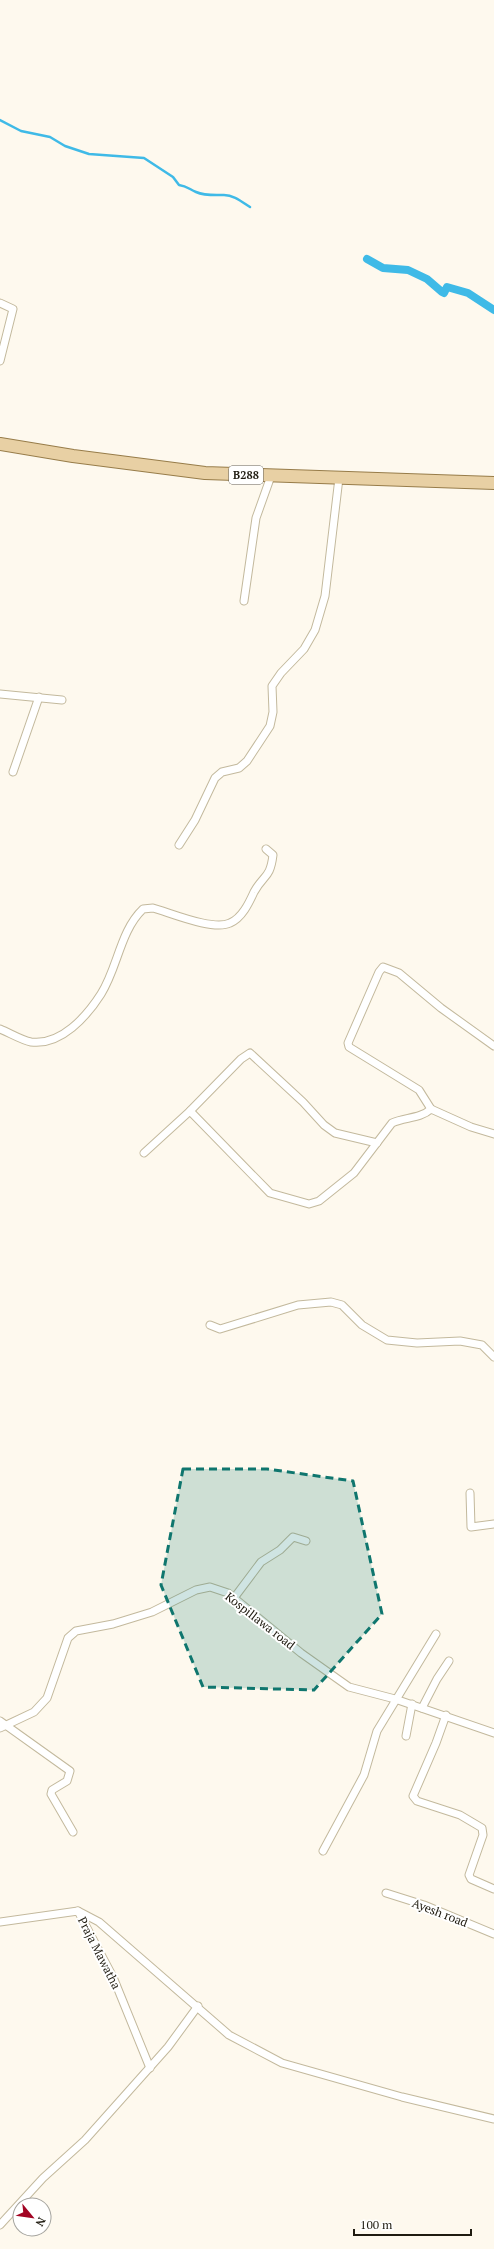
<svg xmlns="http://www.w3.org/2000/svg" width="494" height="2249" font-family="'PT Serif',serif">
	<rect width="100%" height="100%" fill="#fef9ee"/>
	<g fill="none" stroke-linecap="round" stroke-linejoin="round">
		<path stroke="#3fbae7" stroke-width="2.5" d="M0,120L21,131L50,137L65,146L89,154L144,158L173,177L179,185C187,186 189,189 196,192C205,196 215,195 224,195C234,195 242,202 250,207"/>
		<path stroke="#3fbae7" stroke-width="8" d="M367,259L383,268L408,270L427,279L442,292L444,293L447,287L468,293L494,310"/>
		<g stroke="#c3b99d" stroke-width="9">
			<g id="street">
				<path d="M0,303L13,309L0,361"/>
				<path d="M244,601L256,518L271,476"/>
				<path d="M0,694L62,700"/>
				<path d="M13,772L39,697"/>
				<path d="M179,845L195,820L215,778L222,772L239,768L247,761L270,726L273,712L272,686L281,673L304,649L315,630L325,596L339,478"/>
				<path d="M0,1029C10,1033 21,1040 31,1042C61,1046 87,1016 101,994C118,967 120,931 143,909L153,908C171,913 213,931 230,923C242,918 249,903 254,892C264,874 270,879 273,855L266,849"/>
				<path d="M431,1109L419,1090L349,1047L348,1043L379,972L383,967L399,973L441,1008L494,1046"/>
				<path d="M190,1111L270,1193L309,1204L319,1201L354,1173L392,1123C405,1117 420,1119 431,1109L471,1127L494,1134"/>
				<path d="M144,1153L190,1111L241,1059L250,1053L303,1102L324,1125L335,1133L377,1143"/>
				<path d="M210,1325L220,1329L298,1305L331,1302L342,1305L362,1325L387,1340L417,1343L460,1341L482,1345L494,1357"/>
				<path d="M470,1493L471,1527L494,1524"/>
				<path d="M234,1598L261,1562L280,1550L293,1537L306,1541"/>
				<path d="M422,1708L437,1679L449,1661"/>
				<path d="M446,1715L436,1743L413,1796L417,1801L460,1815L482,1828L483,1835L469,1875L471,1879L494,1889"/>
				<path d="M0,1721L70,1771L67,1781L52,1790L51,1794L73,1832"/>
				<path d="M0,1728L34,1712L47,1698L68,1638L76,1631L113,1624L152,1612L196,1590L210,1587L228,1593L301,1653L349,1687L395,1699L494,1733"/>
				<path d="M406,1736L412,1704"/>
				<path d="M323,1851L364,1775L377,1731L436,1634"/>
				<path d="M386,1893L424,1905L494,1934"/>
				<path d="M78,1911L99,1922L229,2035L282,2063L402,2097L494,2119"/>
				<path d="M0,1922L78,1911L113,1977L150,2068"/>
				<path d="M0,2225L43,2178L85,2140L168,2047L198,2006"/>
			</g>
		</g>
		<g stroke="#977c49" stroke-width="14">
			<path id="primary" d="M0,444L73,456L205,473L494,483"/>
		</g>
		<use href="#street" stroke="#fff" stroke-width="7"/>
		<use href="#primary" stroke="#e8d0a4" stroke-width="12"/>
	</g>
	<path fill="#0f766e" fill-opacity="0.2" stroke="#0f766e" stroke-width="3" stroke-dasharray="8 5" stroke-linejoin="round" d="M183,1469H267L353,1481L382,1614L314,1690L203,1687L161,1585Z"/>
	<g text-anchor="middle" stroke-width="4" stroke-linejoin="round" paint-order="stroke">
		<rect fill="#fff" stroke="#625f58" stroke-width="1" x="229" y="466" width="34" height="18" rx="3"/>
		<g font-size="11" font-weight="bold" fill="#1f1b10">
			<text x="246" y="479">B288</text>
		</g>
		<g font-size="12" fill="#1f1b10" stroke="#fff">
			<text transform="translate(260 1621) rotate(38)" y="4">Kospillawa road</text>
			<text transform="translate(440 1913) rotate(21)" y="4">Ayesh road</text>
			<text transform="translate(99 1953) rotate(63)" y="4">Praja Mawatha</text>
		</g>
	</g>
	<g transform="translate(32 2217) rotate(119)"><circle r="19" fill="#ffffff" stroke="#a5a49f"/>
	<path d="M0-3L7 15L0 10L-7 15Z" fill="#a20423"/>
	<text y="-6" font-size="11" font-weight="bold" text-anchor="middle" fill="#1f1b10">N</text>
	</g>
	<path d="M354 2229v6h117v-6" fill="none" stroke="#1f1b10" stroke-width="2"/>
	<text x="360" y="2229" font-size="12" fill="#1f1b10" stroke="#ffffff" stroke-width="3" paint-order="stroke">100 m</text>
</svg>
